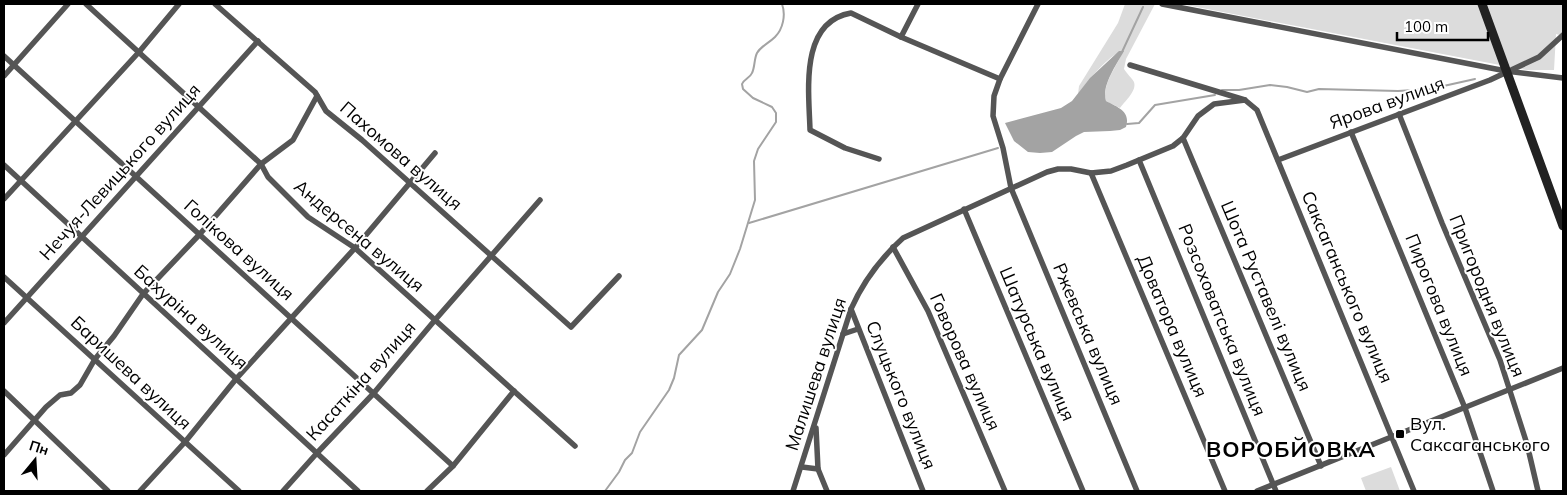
<svg xmlns="http://www.w3.org/2000/svg" width="1567" height="495" font-family="Mulish,sans-serif">
	<rect width="100%" height="100%" fill="#fff"/>
	<g fill="#dcdcdc">
		<path d="M1125,4H1155L1126,59L1124,69C1127,74 1132,78 1134,82C1137,91 1125,101 1120,108L1106,101C1101,85 1118,65 1123,51C1108,55 1088,81 1078,94L1079,86L1118,23Z"/>
		<path d="M1181,4H1563V36L1556,34L1554,70H1526Z"/>
		<path d="M1391,467L1400,491H1366L1361,478Z"/>
	</g>
	<path fill="#a3a3a3" d="M1119,51H1124C1117,64 1101,86 1106,101C1117,107 1131,111 1126,127L1120,130L1110,131L1084,132L1076,136L1052,152L1040,153L1028,152L1014,141L1005,123L1061,108L1072,101L1090,78Z"/>
	<g fill="none" stroke-linecap="round" stroke-linejoin="round">
		<g stroke="#a3a3a3" stroke-width="2">
			<path d="M1122,52L1143,7"/>
			<path d="M1222,90H1239L1270,85L1287,87L1307,92L1319,89L1398,91L1430,89L1475,79"/>
			<path d="M1127,124L1139,123L1155,105L1215,95"/>
			<path d="M749,223L998,148"/>
			<path d="M605,491L619,472L625,460L632,453L640,432L669,390L674,378L679,355L702,330L718,292L730,274L740,249L755,200L754,161L758,149L776,122V113L772,107L753,98L743,89L742,84C744,79 750,78 752,73C755,67 754,59 757,53C761,46 769,43 775,37C783,29 786,15 782,4"/>
		</g>
		<g stroke="#555" stroke-width="5.5">
			<path d="M86,4L261,164L268,177L308,217L355,248L575,446"/>
			<path d="M215,4L315,92L326,111L362,140L571,327L619,276"/>
			<path d="M1038,4L1000,79L994,96L993,116L1003,148L1011,188L1137,491"/>
			<path d="M1162,4L1506,71L1563,78"/>
			<path d="M901,37L918,4"/>
			<path d="M4,56L453,466"/>
			<path d="M1130,65L1245,100L1257,110L1414,491"/>
			<path d="M4,76L68,4"/>
			<path d="M1399,114L1442,223L1500,360L1527,444L1538,491"/>
			<path d="M1351,132L1465,408L1493,491"/>
			<path d="M1183,138L1321,466"/>
			<path d="M879,159L845,148L810,130C809,92 799,22 851,13L901,37L1000,79"/>
			<path d="M1139,160L1276,491"/>
			<path d="M1278,160L1490,80L1539,57L1563,35"/>
			<path d="M4,165L358,491"/>
			<path d="M1091,173L1225,491"/>
			<path d="M4,199L139,52L179,4"/>
			<path d="M964,209L1083,491"/>
			<path d="M893,247L928,311L1005,491"/>
			<path d="M4,277L239,491"/>
			<path d="M851,309L923,491"/>
			<path d="M4,323L258,41"/>
			<path d="M843,334L858,329"/>
			<path d="M4,391L108,491"/>
			<path d="M816,428L818,469L827,491"/>
			<path d="M4,455L46,407L60,395L71,393L80,385L95,359L114,336L143,294L199,235L261,164L293,140L317,96"/>
			<path d="M802,467L818,469"/>
			<path d="M140,491L185,442L236,379L355,248L435,153"/>
			<path d="M283,491L317,453L373,394L435,320L540,200"/>
			<path d="M427,491L453,466L514,391"/>
			<path d="M793,491L851,309C863,282 881,258 903,238L1047,172L1058,169H1071L1091,173L1111,171L1127,165L1173,146L1183,138L1198,116L1214,104L1245,100"/>
			<path d="M1257,491L1563,368"/>
		</g>
		<path stroke="#222" stroke-width="9" d="M1482,4L1563,226"/>
	</g>
	<rect fill="#000" stroke="#fff" stroke-width="2" x="1395" y="429" width="10" height="10" rx="2.5"/>
	<g text-anchor="middle" stroke-width="4" stroke-linejoin="round" paint-order="stroke">
		<g font-size="18" fill="#000" stroke="#fff">
			<text transform="translate(1387 103) rotate(-20)" y="6">Ярова вулиця</text>
			<text transform="translate(401 156) rotate(41)" y="6">Пахомова вулиця</text>
			<text transform="translate(120 172) rotate(-48)" y="6">Нечуя-Левицького вулиця</text>
			<text transform="translate(359 236) rotate(40)" y="6">Андерсена вулиця</text>
			<text transform="translate(239 250) rotate(42)" y="6">Голікова вулиця</text>
			<text transform="translate(1347 287) rotate(67)" y="6">Саксаганського вулиця</text>
			<text transform="translate(1266 296) rotate(67)" y="6">Шота Руставелі вулиця</text>
			<text transform="translate(1487 296) rotate(68)" y="6">Пригородня вулиця</text>
			<text transform="translate(1439 305) rotate(68)" y="6">Пирогова вулиця</text>
			<text transform="translate(191 317) rotate(42)" y="6">Бахуріна вулиця</text>
			<text transform="translate(1222 320) rotate(68)" y="6">Розсоховатська вулиця</text>
			<text transform="translate(1172 326) rotate(67)" y="6">Доватора вулиця</text>
			<text transform="translate(1088 334) rotate(67)" y="6">Ржевська вулиця</text>
			<text transform="translate(1037 344) rotate(67)" y="6">Шатурська вулиця</text>
			<text transform="translate(965 362) rotate(66)" y="6">Говорова вулиця</text>
			<text transform="translate(131 373) rotate(43)" y="6">Баришева вулиця</text>
			<text transform="translate(816 374) rotate(-72)" y="6">Малишева вулиця</text>
			<text transform="translate(361 381) rotate(-48)" y="6">Касаткіна вулиця</text>
			<text transform="translate(901 395) rotate(68)" y="6">Слуцького вулиця</text>
		</g>
		<g font-size="18" fill="#000" stroke="#fff" text-anchor="start">
			<text x="1410" y="430">Вул.<tspan x="1410" dy="21">Саксаганського</tspan></text>
		</g>
		<g font-size="22" font-weight="bold" letter-spacing="1" fill="#000" stroke="#fff">
			<text x="1291" y="457">ВОРОБЙОВКА</text>
		</g>
	</g>
	<rect width="1567" height="495" fill="none" stroke="#000000" stroke-width="10"/>
	<g transform="translate(35 460) rotate(18)" stroke="#ffffff" stroke-width="4" paint-order="stroke">
	<path d="M0-4L9 19L0 12L-9 19Z" fill="#000000"/>
	<text y="-8" font-size="14" font-weight="bold" text-anchor="middle" fill="#000000">Пн</text>
	</g>
	<path d="M1397 32v8h91v-8" fill="none" stroke="#000000" stroke-width="2.5"/>
	<text x="1404" y="32" font-size="15" fill="#000000" stroke="#ffffff" stroke-width="4" paint-order="stroke">100 m</text>
</svg>
